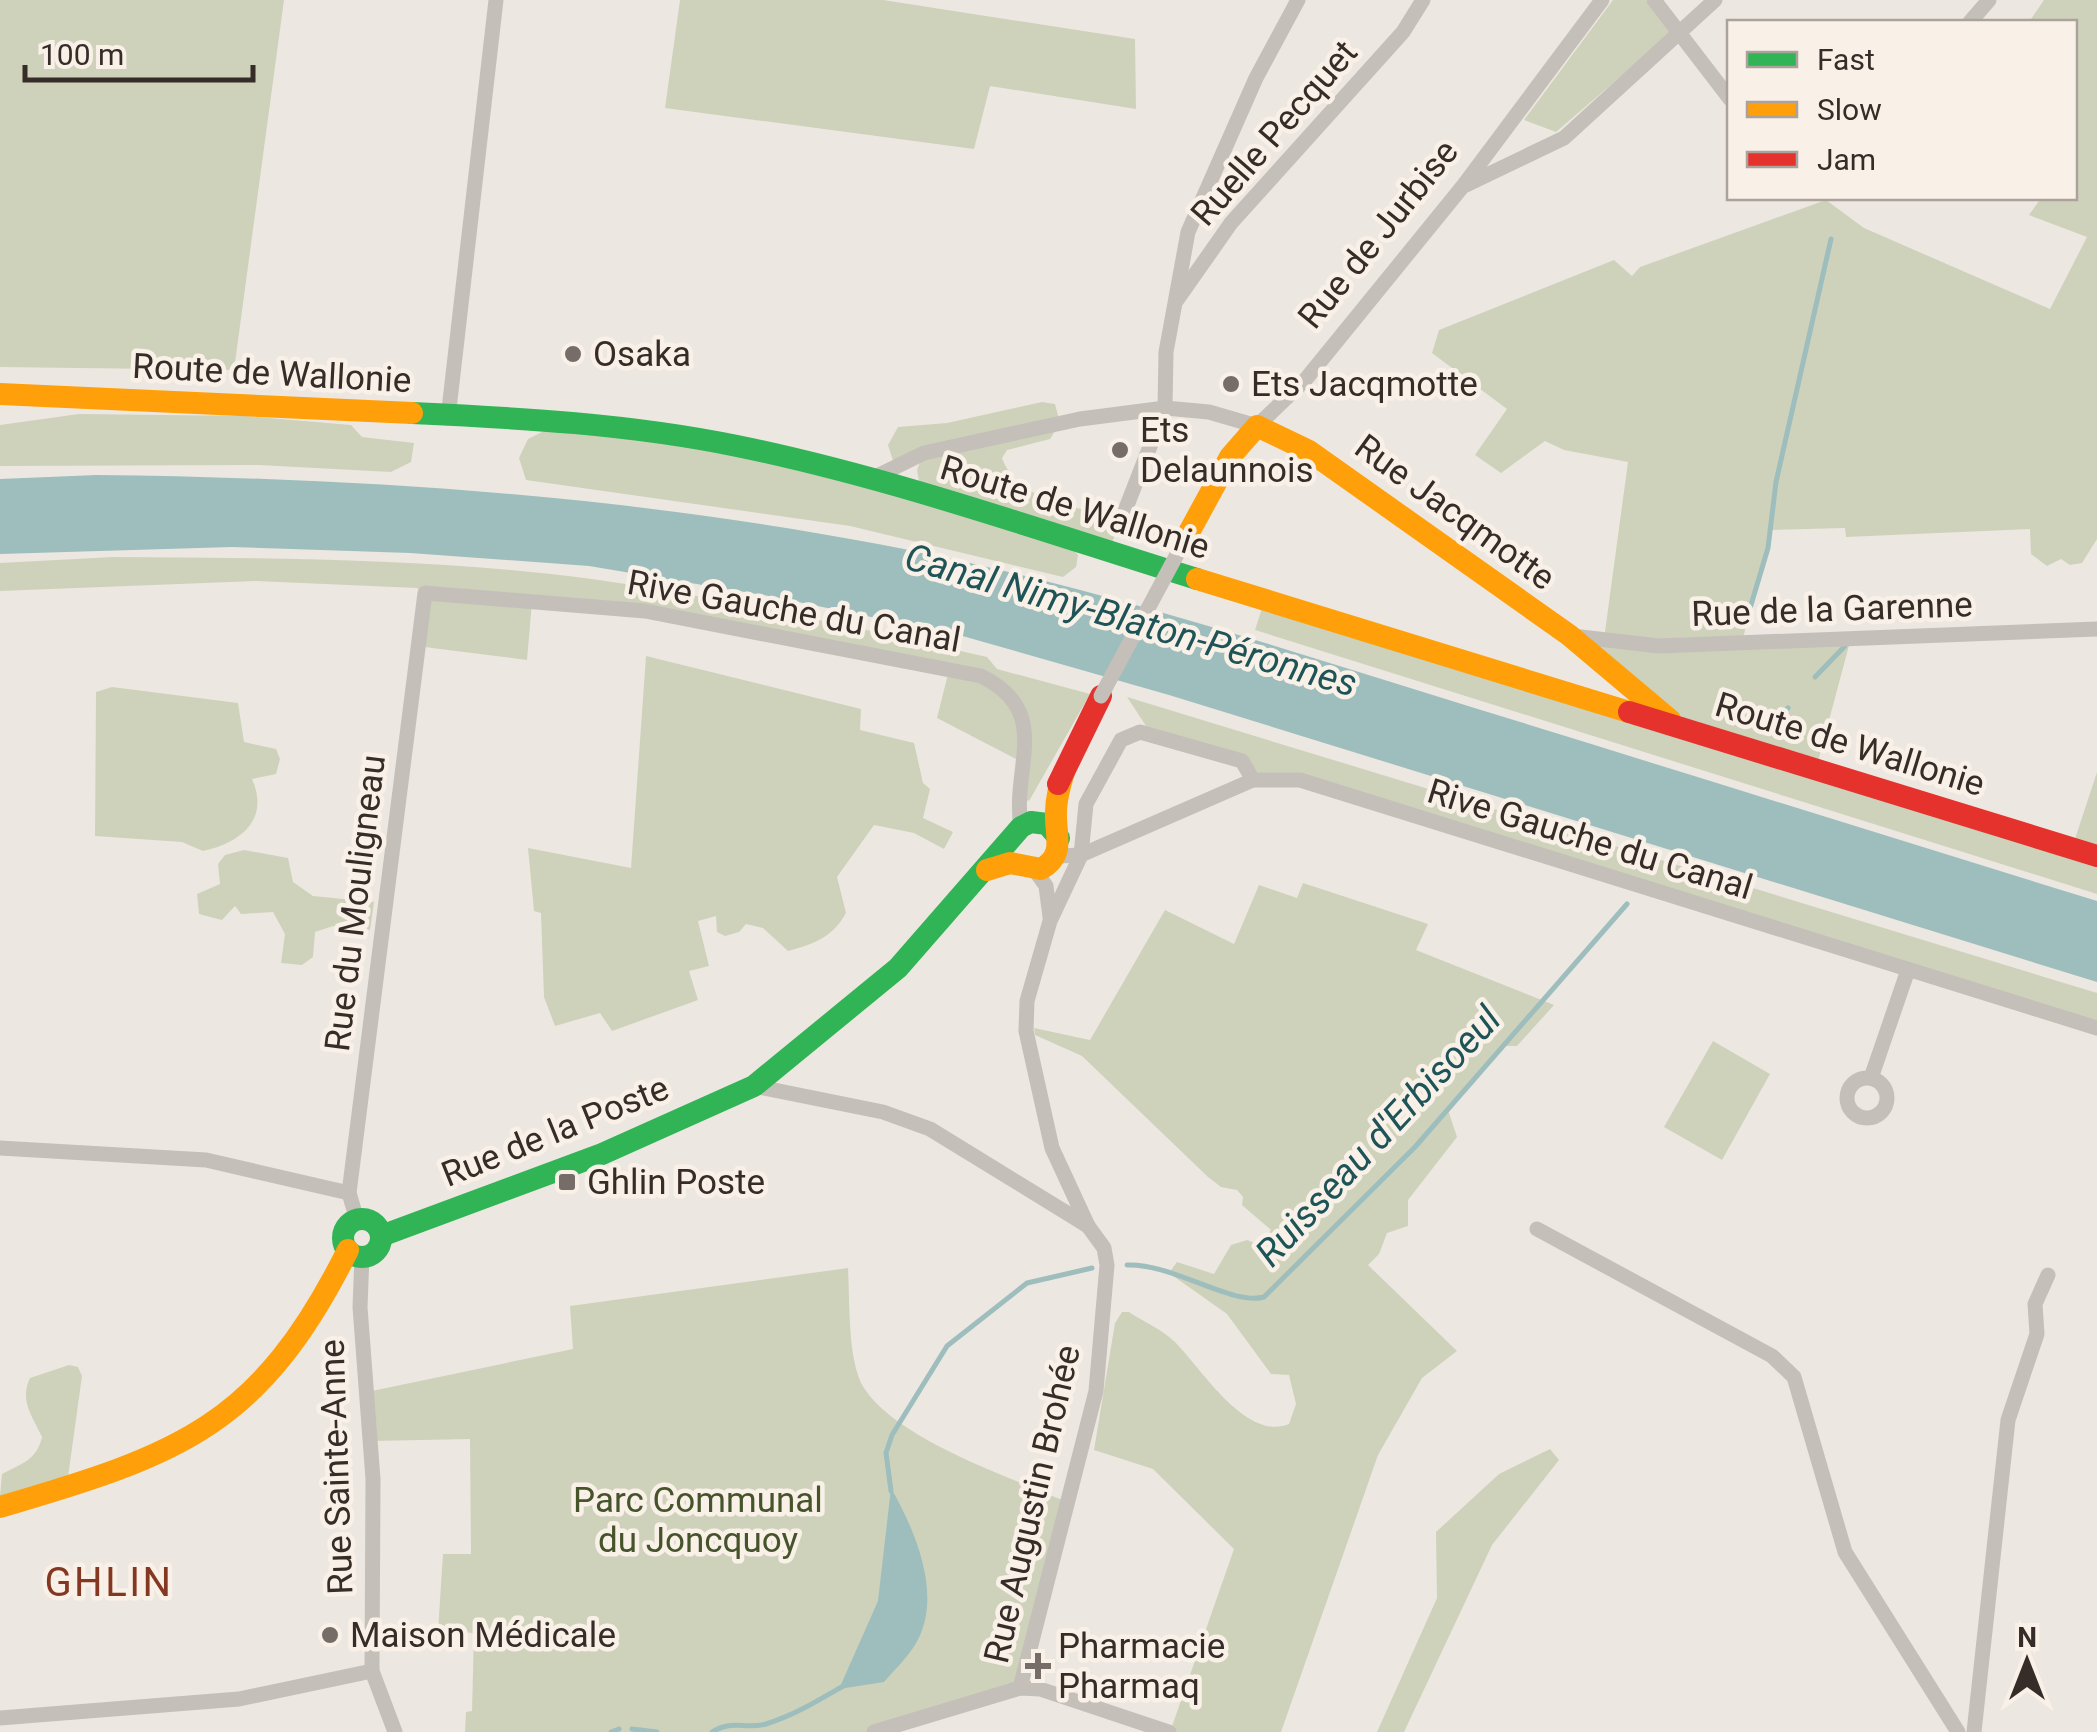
<svg xmlns="http://www.w3.org/2000/svg" width="2097" height="1732" font-family="Roboto,sans-serif">
	<rect width="100%" height="100%" fill="#ede7e1"/>
	<g fill="#ced2bb">
		<path d="M0,0H284L234,370L0,367Z"/>
		<path d="M680,0H883L1135,39L1136,109L990,86L974,149L665,108Z"/>
		<path d="M1613,0H1646L1671,33L1556,132L1524,120Z"/>
		<path d="M2044,0H2097V539L2082,563L2070,565L2061,559L2047,566L2031,554L2030,529L1846,537L1845,528L1771,530L1742,642L1851,638L1816,769L2072,848L2097,772V894L1255,630L1264,602L1677,727L1573,636L1604,639L1628,462L1564,450L1545,441L1501,473L1475,455L1507,409L1432,353L1439,330L1614,260L1632,276L1640,267L1826,200L1864,228L2050,309L2087,237L2029,215L2041,198H2074V22H2029Z"/>
		<path d="M1042,402L1055,404L1060,423L1050,439L1007,450L1002,458C1018,501 1071,505 1112,517L1117,532L1112,542L919,481L917,470L923,454L895,467L888,445L898,427L947,423Z"/>
		<path d="M79,414L246,416L351,425L362,437L414,443L411,462L391,472L259,465L0,466V425Z"/>
		<path d="M556,425L687,437L1066,542L1078,555L1076,567L1063,577L850,526L526,480L519,458L528,439Z"/>
		<path d="M113,557C275,558 438,558 599,580C729,599 859,628 987,657L997,669L1090,694L1029,801L1018,796L1024,763L937,718L949,670L645,611L532,602L527,660L432,648L419,646L425,594L417,588L256,581L0,591V563Z"/>
		<path d="M646,656L861,709L860,730L914,743L923,783L930,789L923,818L953,832L944,849L914,833L874,825L837,877L846,913C833,937 814,944 788,951L763,928L746,924L739,932L725,936L717,932L716,916L698,921L709,966L689,971L698,1000L612,1031L600,1013L555,1026L544,997L541,913L534,911L528,848L631,868Z"/>
		<path d="M112,687L238,703L244,742L276,749L280,759L276,774L252,779C270,819 241,843 203,851L182,842L95,836L96,692Z"/>
		<path d="M1127,697L2097,993V1028L1300,780H1253L1248,766L1150,732Z"/>
		<path d="M244,850L288,858L293,882L313,896L374,902L370,930L333,926L315,932L313,957L302,965L281,963L285,934L273,912L241,914L235,906L222,920L199,914L197,894L220,884L218,864L225,855Z"/>
		<path d="M1303,883L1428,924L1416,950L1554,1005L1517,1046H1505L1448,1110L1457,1137L1408,1200V1226L1387,1233L1379,1254L1368,1265L1457,1351L1422,1378L1378,1455L1281,1732H1170L1234,1549L1153,1469L1094,1450L1115,1323L1122,1312H1129C1144,1322 1163,1330 1175,1342C1201,1368 1246,1442 1289,1424L1296,1404L1289,1375L1271,1374L1227,1314L1169,1273L1177,1262L1214,1274L1231,1245L1247,1240L1259,1245L1271,1230L1242,1205L1243,1197L1237,1190L1221,1187L1208,1177L1082,1056L1035,1035L1034,1028L1090,1040L1165,910L1234,944L1259,885L1297,898Z"/>
		<path d="M1713,1041L1770,1074L1722,1160L1664,1127Z"/>
		<path d="M848,1268C850,1300 847,1361 864,1388C897,1440 1013,1478 1069,1503L1020,1688L874,1732H465L466,1712L472,1711L474,1633L438,1631L443,1554H471L470,1439L372,1441L367,1392L573,1349L570,1306Z"/>
		<path d="M69,1365L78,1367L82,1376L68,1477L0,1496L2,1474C21,1464 37,1460 42,1437C33,1417 19,1401 30,1378Z"/>
		<path d="M1550,1449L1559,1460L1492,1545L1404,1732H1377L1437,1598L1436,1532L1499,1474Z"/>
	</g>
	<g fill="#9dbebd">
		<path d="M97,475C360,478 619,495 878,544C1067,579 1253,639 1436,696C1656,764 1877,833 2097,901V982L1169,695L959,635L769,596L589,566L410,553L232,547L0,554V479Z"/>
		<path d="M891,1488C916,1532 944,1598 915,1645C907,1658 894,1670 884,1682L839,1689L878,1601Z"/>
	</g>
	<g fill="none" stroke-linecap="round" stroke-linejoin="round">
		<g stroke="#9dbebd" stroke-width="5">
			<path d="M1748,615L1768,548L1776,482L1831,239"/>
			<path d="M1815,677L1845,646"/>
			<path d="M1771,729L1788,708"/>
			<path d="M1127,1265C1172,1263 1232,1306 1264,1297L1415,1147L1627,904"/>
			<path d="M891,1491L886,1453L892,1435L947,1346L1027,1283L1092,1268"/>
			<path d="M632,1729L657,1732"/>
			<path d="M611,1732L619,1729"/>
			<path d="M712,1732C732,1719 746,1730 766,1724C795,1715 819,1700 845,1685"/>
		</g>
		<g stroke="#c5bfba" stroke-width="15">
			<path d="M1654,0L1730,99"/>
			<path d="M1970,22L1989,0"/>
			<path d="M1466,185L1564,138L1715,0"/>
			<path d="M1177,300L1231,223L1403,32L1423,0"/>
			<path d="M448,418L496,0"/>
			<path d="M871,479L924,453L1080,419L1165,408L1209,412L1257,426L1306,379L1463,186L1602,0"/>
			<path d="M1119,526L1165,408L1166,352L1188,232L1256,78L1298,0"/>
			<path d="M1572,636L1659,646L2097,629"/>
			<path d="M1059,856L1081,855L1253,780H1300L2097,1028"/>
			<path d="M1034,869L1046,886L1050,917"/>
			<circle cx="1867" cy="1098" r="20"/>
			<path d="M1871,1078L1908,970"/>
			<path d="M754,1086L883,1112L930,1129L1088,1226L1104,1248L1107,1265L1096,1391L1020,1688"/>
			<path d="M0,1148L206,1160L349,1193"/>
			<path d="M357,1220L349,1193L425,593L645,611L981,676C1054,712 1011,767 1021,827"/>
			<path d="M1088,1226L1052,1148L1026,1031L1027,1001L1050,921L1081,855L1086,804L1121,740L1140,732L1242,761L1253,780"/>
			<path d="M1537,1229L1772,1356L1794,1377L1845,1552L1958,1732"/>
			<path d="M362,1256L360,1307L373,1479L372,1671L395,1732"/>
			<path d="M0,1718L239,1699L372,1671"/>
			<path d="M874,1732L1020,1688L1040,1689L1169,1732"/>
			<path d="M1974,1732L2008,1420L2037,1334L2035,1304L2048,1275"/>
		</g>
		<g stroke="#30b455" stroke-width="22">
			<path d="M412,413C520,418 630,424 737,446C893,478 1045,532 1197,579"/>
			<circle cx="362" cy="1238" r="19"/>
			<path d="M381,1236L602,1154L754,1086L898,968L1021,827L1031,822L1047,824L1059,838"/>
		</g>
		<g stroke="#ff9f0a" stroke-width="22">
			<path d="M0,394L412,413"/>
			<path d="M1181,547L1230,457L1257,426L1309,451L1569,635L1670,720"/>
			<path d="M1197,579L1629,712"/>
			<path d="M987,870L1010,863L1041,869C1066,855 1055,836 1056,812C1056,798 1060,785 1064,772"/>
			<path d="M0,1507C181,1454 260,1426 348,1250"/>
		</g>
		<g stroke="#e5322d" stroke-width="22">
			<path d="M1629,712L2097,856"/>
			<path d="M1058,784L1101,696"/>
		</g>
		<path stroke="#c5bfba" stroke-width="15" d="M1101,696L1181,547"/>
	</g>
	<g fill="#766d69" stroke="#f9f1e8" stroke-width="4">
		<circle cx="573" cy="354" r="10"/>
		<circle cx="1231" cy="384" r="10"/>
		<circle cx="1120" cy="450" r="10"/>
		<rect x="557" y="1172" width="20" height="20" rx="5"/>
		<circle cx="330" cy="1635" r="10"/>
		<path d="M1033 1651h10v10h10v10h-10v10h-10v-10h-10v-10h10z"/>
	</g>
	<g text-anchor="middle" stroke-width="9" stroke-linejoin="round" paint-order="stroke">
		<g font-size="35" fill="#362c28" stroke="#f9f1e8">
			<text transform="translate(1274 133) rotate(-49)" y="12">Ruelle Pecquet</text>
			<text transform="translate(1378 234) rotate(-51)" y="12">Rue de Jurbise</text>
			<text transform="translate(272 373) rotate(3)" y="12">Route de Wallonie</text>
			<text transform="translate(1075 507) rotate(17)" y="12">Route de Wallonie</text>
			<text transform="translate(1455 512) rotate(36)" y="12">Rue Jacqmotte</text>
			<text transform="translate(1832 609) rotate(-2)" y="12">Rue de la Garenne</text>
			<text transform="translate(794 611) rotate(10)" y="12">Rive Gauche du Canal</text>
			<text transform="translate(1850 744) rotate(17)" y="12">Route de Wallonie</text>
			<text transform="translate(1590 839) rotate(17)" y="12">Rive Gauche du Canal</text>
			<text transform="translate(355 903) rotate(-83)" y="12">Rue du Mouligneau</text>
			<text transform="translate(555 1131) rotate(-22)" y="12">Rue de la Poste</text>
			<text transform="translate(336 1467) rotate(-92)" y="12">Rue Sainte-Anne</text>
			<text transform="translate(1032 1504) rotate(-77)" y="12">Rue Augustin Brohée</text>
		</g>
		<g font-size="35" fill="#362c28" stroke="#f9f1e8" text-anchor="start">
			<text x="593" y="366">Osaka</text>
			<text x="1251" y="396">Ets Jacqmotte</text>
			<text x="1140" y="442">Ets<tspan x="1140" dy="40">Delaunnois</tspan></text>
			<text x="587" y="1194">Ghlin Poste</text>
			<text x="350" y="1647">Maison Médicale</text>
			<text x="1058" y="1658">Pharmacie<tspan x="1058" dy="40">Pharmaq</tspan></text>
		</g>
		<g font-size="35" fill="#46542c" stroke="#f9f1e8">
			<text x="698" y="1512">Parc Communal<tspan x="698" dy="40">du Joncquoy</tspan></text>
		</g>
		<g font-size="38" font-style="italic" fill="#1e5457" stroke="#f9f1e8">
			<text transform="translate(1131 620) rotate(16)" y="13">Canal Nimy-Blaton-Péronnes</text>
			<text transform="translate(1378 1136) rotate(-47)" y="13">Ruisseau d'Erbisoeul</text>
		</g>
		<g font-size="40" letter-spacing="2.5" fill="#843822" stroke="#f9f1e8">
			<text x="109" y="1596">GHLIN</text>
		</g>
	</g>
	<rect x="1727" y="20" width="350" height="180" fill="#f9f1e8" stroke="#aba29b" stroke-width="2.5"/>
	<rect x="1747" y="52" width="50" height="15" fill="#30b455" stroke="#aba29b" stroke-width="2.5"/>
	<text x="1817" y="70" font-size="30" fill="#362c28">Fast</text>
	<rect x="1747" y="102" width="50" height="15" fill="#ff9f0a" stroke="#aba29b" stroke-width="2.5"/>
	<text x="1817" y="120" font-size="30" fill="#362c28">Slow</text>
	<rect x="1747" y="152" width="50" height="15" fill="#e5322d" stroke="#aba29b" stroke-width="2.5"/>
	<text x="1817" y="170" font-size="30" fill="#362c28">Jam</text>
	<g transform="translate(2027 1662)" stroke="#f9f1e8" stroke-width="8" paint-order="stroke">
	<path d="M0-8L18 38L0 25L-18 38Z" fill="#362c28"/>
	<text y="-15" font-size="28" font-weight="bold" text-anchor="middle" fill="#362c28">N</text>
	</g>
	<path d="M25 65v15h228v-15" fill="none" stroke="#362c28" stroke-width="5"/>
	<text x="40" y="65" font-size="30" fill="#362c28" stroke="#f9f1e8" stroke-width="8" paint-order="stroke">100 m</text>
</svg>
